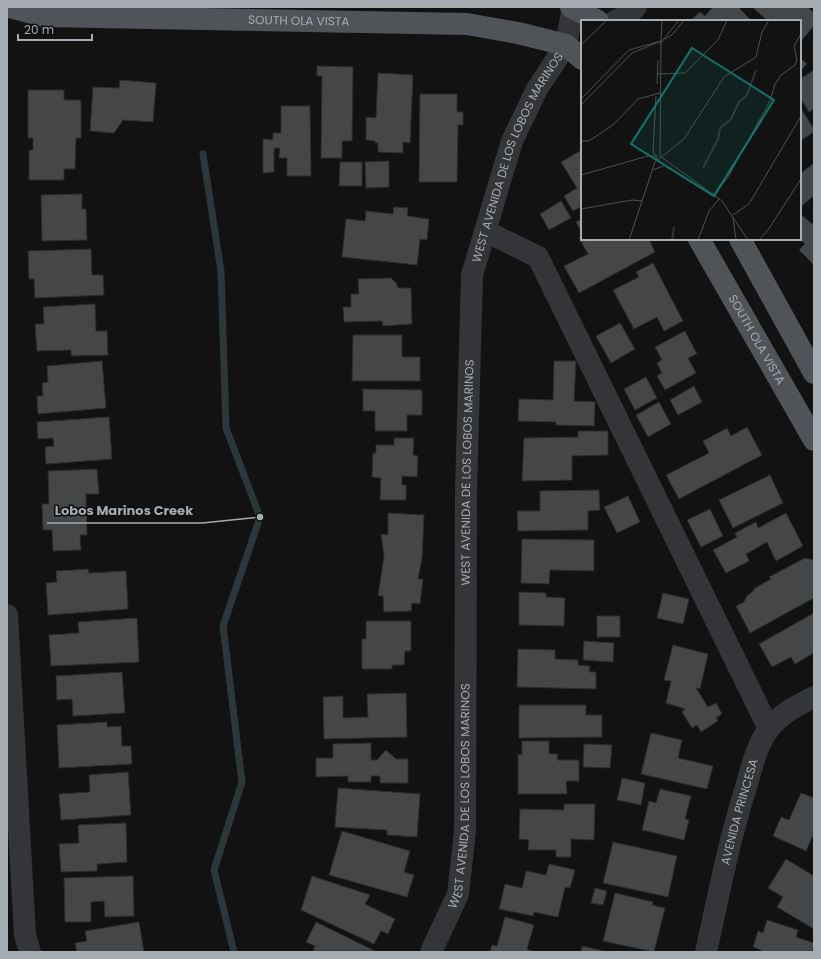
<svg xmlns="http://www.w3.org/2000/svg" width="821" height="959" font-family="Poppins,sans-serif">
	<rect width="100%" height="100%" fill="#121213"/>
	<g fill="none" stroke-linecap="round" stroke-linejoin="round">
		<path stroke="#2d373b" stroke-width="7" d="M203,154L221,271L226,428L260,517L223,626L242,782L214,870L234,952"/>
	</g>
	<g fill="#444648" stroke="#2c2d2f">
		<path d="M713,7H738L750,19L748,21H690L700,12L705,16Z"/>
		<path d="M752,7H808L814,13V26L800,42V21H768Z"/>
		<path d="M800,58L807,64L800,71Z"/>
		<path d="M317,66L353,67L352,141H342V158H321L322,76H317Z"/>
		<path d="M814,70V109L809,112L800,97V79Z"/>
		<path d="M378,73L413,75L410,143L403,142V153L378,152V143H375V141L366,140V117L376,118Z"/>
		<path d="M120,80L156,83L153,122L123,120L114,133L90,131L93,87L119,88Z"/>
		<path d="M28,90H64V100H81V138H76L75,169H64V180H29V150H33V138H28Z"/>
		<path d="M420,94H457V112H463V125H458L457,182H419Z"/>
		<path d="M281,106H310L311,176H287V158H279L280,148H274V172L263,173V139L273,140V133H281Z"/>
		<path d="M800,107L814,129V132L800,141Z"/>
		<path d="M580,151L582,154V206L573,211L564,196L577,188L561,162Z"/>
		<path d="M389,161V187L366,188L365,162Z"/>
		<path d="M340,162H362V186H339Z"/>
		<path d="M814,163V196L800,207V174Z"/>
		<path d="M82,194V209H86L87,240L42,241L41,195Z"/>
		<path d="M561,201L571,218L549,230L540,214Z"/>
		<path d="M394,207L408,208L407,216L429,219L427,240L420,239L417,265L342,257L346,219L365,221L366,211L393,214Z"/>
		<path d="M803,216L812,224L814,222V265L799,250L805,244L800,239V219Z"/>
		<path d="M582,219V233L576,222Z"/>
		<path d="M582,237V239H649L655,252L579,293L564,266L588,254L579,238Z"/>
		<path d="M91,249L92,275H103L104,295L35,298L34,279H29L28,251Z"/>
		<path d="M653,263L683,321L664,331L657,317L634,329L613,290L639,277L636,272Z"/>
		<path d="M391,278L396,283L398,288H411L412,324L383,326L382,321L344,322L343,307H351V294H359L358,279Z"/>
		<path d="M95,304L96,331H107L108,355L71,356V350L37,351L35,324H44L43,307Z"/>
		<path d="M620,323L635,349L611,363L596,336Z"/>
		<path d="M685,331L697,354L688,358L696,373L665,390L657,376L662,373L657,363L662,360L655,347Z"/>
		<path d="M353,335H402V357H420V381H352Z"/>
		<path d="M102,361L106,408L38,414L37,396H43L42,383L48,382L47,366Z"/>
		<path d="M554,361H576L574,401L595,402L594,426L556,425V422L518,421L519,399L553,400Z"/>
		<path d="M646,377L657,398L635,410L624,389Z"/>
		<path d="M694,386L702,402L678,415L670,400Z"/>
		<path d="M363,389L422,390V415H407V431H375V411H363Z"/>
		<path d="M659,402L671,424L648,437L636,415Z"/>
		<path d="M109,417L112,459L46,464L45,447L54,446L53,438L38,439L37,422Z"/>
		<path d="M747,427L762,455L679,499L666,475L709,453L703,441L727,428L731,436Z"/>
		<path d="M578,431H608V455L572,456V480L522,481L524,438L578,437Z"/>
		<path d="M394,438H414L413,455L418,456L417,477L402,476V485H406V500H380L381,478L372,477L373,453H376V445H394Z"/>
		<path d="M97,469L99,494H86L87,535H80L81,550L53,551L52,530H43L42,504H49L48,471Z"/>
		<path d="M770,475L783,503L733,528L719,500Z"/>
		<path d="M599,490L600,510L588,511V530L518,531L517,511H540V491Z"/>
		<path d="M628,496L640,522L617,533L604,507Z"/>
		<path d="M710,509L723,536L701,547L687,520Z"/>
		<path d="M388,513L424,515L422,559L418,579H423L420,604L412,603L411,611L384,612L383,596H378L384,556L381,534L388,535Z"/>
		<path d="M786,513L803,546L776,561L767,542L746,554L749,561L726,573L713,550L737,537L735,533L756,522L758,528Z"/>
		<path d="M522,539L594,540V571L550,570L549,584L521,583Z"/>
		<path d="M805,558L814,560V598L750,633L736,606L744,602L747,596L752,592L755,588L771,579L769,577Z"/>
		<path d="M88,569L89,573L126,571L128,609L48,615L46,583L57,582L56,571Z"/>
		<path d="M519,592L546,593V597L565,598L564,626L519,625Z"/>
		<path d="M663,593L689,599L683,624L657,618Z"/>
		<path d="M814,613V653L795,664L791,657L772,667L759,644Z"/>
		<rect x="597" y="616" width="23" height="21"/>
		<path d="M137,618L139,662L51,666L49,635L79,633L78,622Z"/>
		<path d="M366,621H411V651H405L404,665H392V669H362V639H366Z"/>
		<path d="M584,641L614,643L613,662L583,660Z"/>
		<path d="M673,645L708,654L700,689L696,688L708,707L716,703L722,714L716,718L718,721L701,732L697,725L692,728L682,712L685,709L666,703L671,681L664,680Z"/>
		<path d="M518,649L555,650V659L578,660V665L590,666L589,672H596V689L517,687Z"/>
		<path d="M122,672L125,713L73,716L72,699L57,700L56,676Z"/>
		<path d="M406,693L407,737L324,739L323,697L343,696V718L368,717L367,694Z"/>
		<path d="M519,705H586V715H602V737L519,738Z"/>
		<path d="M107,722V727L121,726L122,746H131L132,764L59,768L57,725Z"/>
		<path d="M651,733L682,740L678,758L713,766L707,789L641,774Z"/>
		<path d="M522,741H549V754H558L557,760H579V781H566L567,794H518V754L522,755Z"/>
		<path d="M371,743V760H377L386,750L396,759H408V783H380V776H371V782H348V776L316,777V758H333V744Z"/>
		<path d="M584,744L612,745L610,768L583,767Z"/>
		<path d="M128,772L131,815L61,820L59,794L90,792L89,775Z"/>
		<path d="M622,778L645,783L641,805L617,800Z"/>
		<path d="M338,788L420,794L417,837L387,835V830L335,827Z"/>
		<path d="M660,789L691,796L685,819L689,820L684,840L642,830L649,801L656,803Z"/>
		<path d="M801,793L814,798V833L806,851L773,836L781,817L789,820Z"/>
		<path d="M564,804H595L594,840L571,839V857H556V850H528L529,840L519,839L520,809L564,810Z"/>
		<path d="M126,823L127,862L97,864V871L61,872L59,844L79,843L78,825Z"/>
		<path d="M342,831L410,851L404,872L414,875L407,897L329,875Z"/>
		<path d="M613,842L677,856L668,897L603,883Z"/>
		<path d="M786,859L814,876V929L777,907L783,897L768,888Z"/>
		<path d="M549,864L575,870L570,888L565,887L558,917L534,912L533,916L499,909L505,884L522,888L526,871L546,875Z"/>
		<path d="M133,876L134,916L105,917L104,901L91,902V922H65L64,878Z"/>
		<path d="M312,876L370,895L365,904L395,919L388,934L381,931L374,944L301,910Z"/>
		<path d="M595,888L607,891L603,905L591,903Z"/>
		<path d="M615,893L653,902L652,905L665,908L654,952L603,941Z"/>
		<path d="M505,917L534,925L527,949L535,952H490L492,945L497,946Z"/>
		<path d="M767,920L798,930L796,937L814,943L812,952H761V950L753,947L758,931L763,933Z"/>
		<path d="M139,922L144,952H77L75,943L87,941L85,931Z"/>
		<path d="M316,922L375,951H313L315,946L306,942Z"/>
		<path d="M582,946L608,952H581Z"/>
	</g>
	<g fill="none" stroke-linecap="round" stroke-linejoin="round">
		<g stroke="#333538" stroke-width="22">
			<path d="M615,21L629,14L636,7"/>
			<path d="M485,231L538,257L769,729"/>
			<path d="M7,615L25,935L30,952"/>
			<path id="s1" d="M431,952L458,894L465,831L466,490L472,275L512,141L537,89L566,45L573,7"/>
			<path id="s2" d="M706,952C718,897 729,841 746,787C752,767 756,747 768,730C780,714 796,706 814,697"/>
		</g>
		<g stroke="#505357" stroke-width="22">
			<path id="s3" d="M10,7L44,16L467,24L518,33L566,45L582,59"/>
			<path d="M571,7L598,21"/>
			<path id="s4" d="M699,239L814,440"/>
			<path d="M740,239L814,373"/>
		</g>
	</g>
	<g text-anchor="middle" stroke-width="3" stroke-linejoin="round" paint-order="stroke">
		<g font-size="12" fill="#a5acb2" stroke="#0d0d0e">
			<text dy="4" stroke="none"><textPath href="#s3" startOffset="290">SOUTH OLA VISTA</textPath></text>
			<text dy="4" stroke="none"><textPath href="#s1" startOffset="810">WEST AVENIDA DE LOS LOBOS MARINOS</textPath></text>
			<text dy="4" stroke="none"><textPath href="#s4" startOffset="116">SOUTH OLA VISTA</textPath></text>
			<text dy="4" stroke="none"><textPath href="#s1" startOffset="486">WEST AVENIDA DE LOS LOBOS MARINOS</textPath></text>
			<text dy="4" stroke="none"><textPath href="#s1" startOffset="162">WEST AVENIDA DE LOS LOBOS MARINOS</textPath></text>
			<text dy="4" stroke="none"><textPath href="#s2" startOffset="144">AVENIDA PRINCESA</textPath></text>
		</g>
	</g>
	<g transform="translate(581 20)">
		<rect width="220" height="220" fill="#121213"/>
		<path fill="none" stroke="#2d373b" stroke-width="2" d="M122,148L137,119L139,108L150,99L158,82L166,75L175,50M91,220L93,207"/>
		<path fill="none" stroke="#4d5053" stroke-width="1" d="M84,19L92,14L103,0M80,21L81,0M80,21L79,136L141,181L167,220M79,24L98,0M0,25L26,0M77,54L104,53L137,20L146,0M76,64L77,40M75,76L72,131L76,139L88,149M0,79L48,30L80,21M0,85L51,33L80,21M0,121H8L32,105L57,79L79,73M71,150L83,146M0,155L67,136H77M133,175L147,157L189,81L194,64L200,55L214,45L216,40L213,26L220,14M0,189L51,180L61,181M152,195L168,184L220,96M152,197L155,220M48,220L74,142L103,119L143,57L175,37L181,12L188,0M117,220L128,191L138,179M178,220L187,210L220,159"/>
		<path fill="#0f766e" fill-opacity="0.15" stroke="#0f766e" stroke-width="2" d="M111,28L193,80L133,176L50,124Z"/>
		<rect width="220" height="220" fill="none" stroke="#a5acb2" stroke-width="2"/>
	</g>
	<path fill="none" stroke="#a5acb2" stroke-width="1.5" d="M260 517L202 523H47"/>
	<circle fill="#a5acb2" stroke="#0d0d0e" stroke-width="1.5" cx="260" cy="517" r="4"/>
	<g font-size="13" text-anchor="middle" font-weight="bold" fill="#a5acb2" stroke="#0d0d0e" stroke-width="3" stroke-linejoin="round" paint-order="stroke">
		<text x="124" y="515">Lobos Marinos Creek</text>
	</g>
	<rect width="821" height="959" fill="none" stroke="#a5acb2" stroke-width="16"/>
	<path d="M18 34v6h74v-6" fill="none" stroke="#a5acb2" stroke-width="2"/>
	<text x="24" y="34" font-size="12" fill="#a5acb2" stroke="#0d0d0e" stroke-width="3" paint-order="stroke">20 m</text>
</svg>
